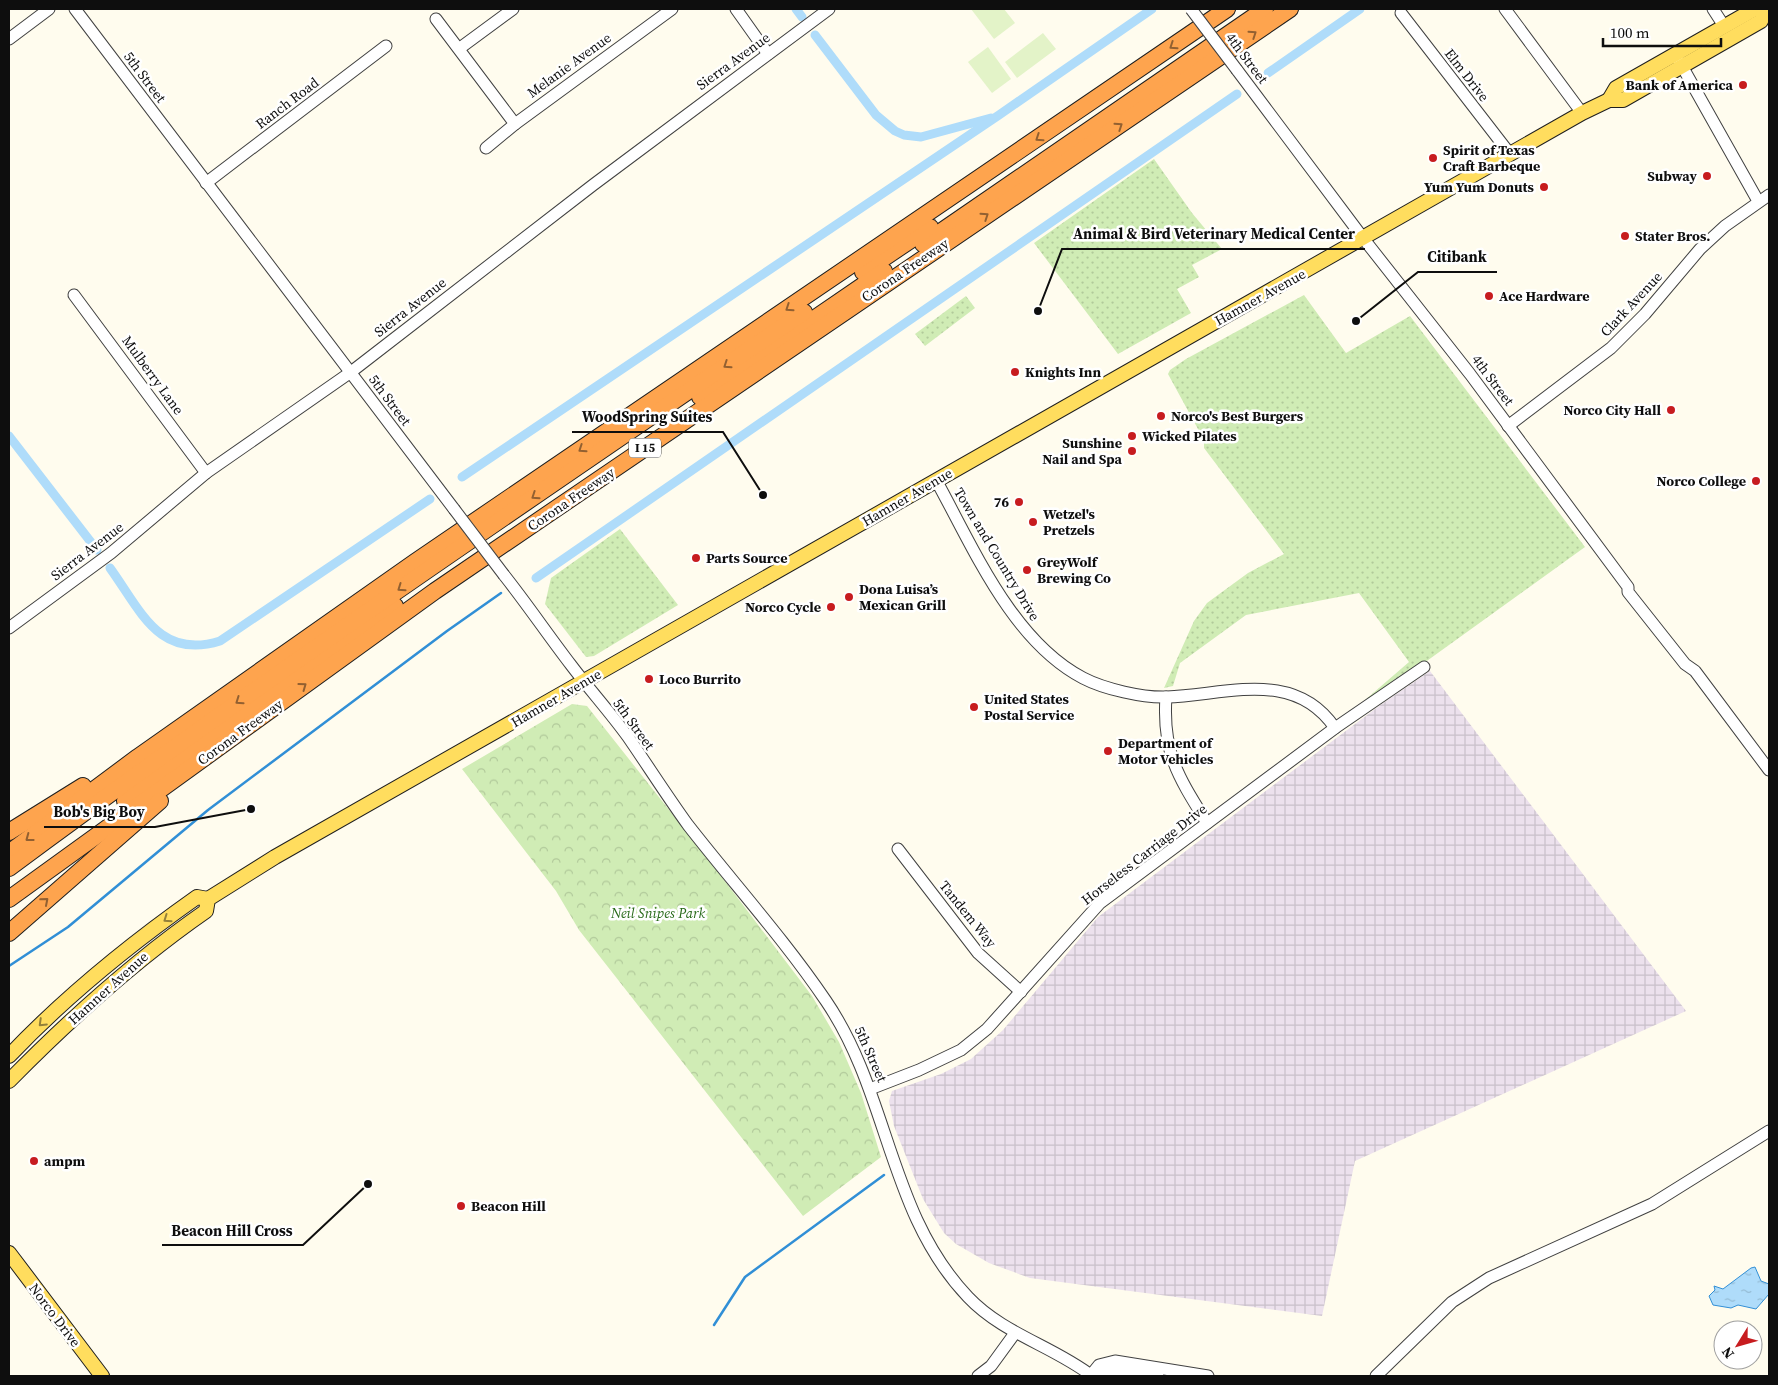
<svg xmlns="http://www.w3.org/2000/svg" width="1778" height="1385" font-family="'Source Serif 4',serif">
	<defs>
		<pattern id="industrial-grid" width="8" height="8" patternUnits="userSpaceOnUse" patternTransform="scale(1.25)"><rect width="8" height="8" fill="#ece1ed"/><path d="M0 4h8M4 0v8" fill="none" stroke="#c9c0ca"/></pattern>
		<pattern id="grass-dots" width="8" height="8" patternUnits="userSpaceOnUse" patternTransform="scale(1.25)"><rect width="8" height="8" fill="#d0ecb5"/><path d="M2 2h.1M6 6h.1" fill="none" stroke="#b1c99a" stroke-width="1.8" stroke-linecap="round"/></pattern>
		<pattern id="park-crowns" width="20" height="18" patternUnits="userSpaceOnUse" patternTransform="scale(1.25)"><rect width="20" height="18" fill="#d0ecb5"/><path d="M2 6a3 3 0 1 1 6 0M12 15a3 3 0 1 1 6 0" fill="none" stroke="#b1c99a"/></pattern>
		<pattern id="water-ripples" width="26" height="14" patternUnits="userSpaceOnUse" patternTransform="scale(1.25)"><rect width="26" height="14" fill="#afdcfa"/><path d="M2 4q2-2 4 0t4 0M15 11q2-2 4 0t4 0" fill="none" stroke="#95bcd5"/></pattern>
	</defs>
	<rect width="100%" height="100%" fill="#fffcee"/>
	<path fill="url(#industrial-grid)" d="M1430,671L1686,1011L1355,1161L1322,1316L1030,1278L989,1263L956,1244L944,1233L923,1199L894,1126L889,1101L892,1091L941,1074L971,1059L1003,1030L1098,917L1379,706Z"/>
	<g fill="url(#grass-dots)">
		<path d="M1154,159L1192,213L1222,249L1192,265L1199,277L1177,289L1191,313L1118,354L1034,243Z"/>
		<path d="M1304,295L1346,353L1410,316L1585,547L1424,663L1350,713L1409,662L1359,593L1246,615L1180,663L1173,686L1164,688L1194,621L1207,603L1248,573L1284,554L1204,448V440L1168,374L1170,370L1186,359Z"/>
		<path d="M966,296L975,308L925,346L915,334Z"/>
		<path d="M620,529L678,605L594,656L586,657L545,604L551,578Z"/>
	</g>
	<path fill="url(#park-crowns)" d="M572,704L587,706L715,868L812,996L839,1042L861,1093L881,1157L803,1216L579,930L556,891L462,769Z"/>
	<g fill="#e3f3c8">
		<path d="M971,9H1004L1015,23L994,39Z"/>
		<path d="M1043,33L1056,49L1017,78L1005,62Z"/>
		<path d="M988,47L1011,79L992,93L968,62Z"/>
	</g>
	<path fill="url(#water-ripples)" stroke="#318fd6" d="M1755,1267L1761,1281L1769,1284V1294L1756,1309L1738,1305L1731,1308L1713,1305L1709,1296L1715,1290L1714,1286L1723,1289L1751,1268Z"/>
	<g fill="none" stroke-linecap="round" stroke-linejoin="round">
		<g stroke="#318fd6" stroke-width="2.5">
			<path d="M9,966L68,927L208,810L447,631L501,593"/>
			<path d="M714,1325L745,1277L884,1175"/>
		</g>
		<g stroke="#afdcfa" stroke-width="9">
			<path d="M796,9L802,17"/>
			<path d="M815,35L876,115L895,131L904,135L921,137L991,118"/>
			<path d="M1268,73L1360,9"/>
			<path d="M9,436L97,550"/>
			<path d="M462,477L999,115L1152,9"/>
			<path d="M110,568C141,611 159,660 220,641L430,499"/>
			<path d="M536,578L1237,94"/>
		</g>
		<g stroke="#414141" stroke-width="13">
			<g id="minor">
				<path d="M75,9L454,509"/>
				<path d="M736,9L768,54"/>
				<path d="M1505,9L1582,113"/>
				<path d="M1713,9L1724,26"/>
				<path d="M1401,13L1510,154"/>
				<path d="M436,19L515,124"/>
				<path d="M9,39L49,9"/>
				<path d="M460,48L513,9"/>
				<path d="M1678,59L1758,201"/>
				<path d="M1237,70L1363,238L1470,374L1628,587V592L1685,664L1695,671L1769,770"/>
				<path d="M486,148L515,124L672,9"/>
				<path d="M206,183L386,46"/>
				<path d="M74,295L206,473"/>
				<path d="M1508,426L1611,348L1645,314L1700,249L1725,226L1769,195"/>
				<path d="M936,480C973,547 1012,641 1083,678C1104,689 1143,698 1167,697C1226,695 1294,668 1335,728"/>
				<path d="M504,575C527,604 548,635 571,665C589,689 610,712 628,737C648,766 667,796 688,825C734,884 784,939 826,1001C890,1095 888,1213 968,1297C1003,1334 1053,1346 1092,1376"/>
				<path d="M9,628L111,553L206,473L351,372L593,185L829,9"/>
				<path d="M1166,697C1162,753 1179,778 1207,823"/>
				<path d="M898,849L978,953L1021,992"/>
				<path d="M870,1089L919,1070L961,1050L987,1029L1100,903L1335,728L1424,667"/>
				<path d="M1091,1375L1099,1365L1115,1361L1208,1376"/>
				<path d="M1091,1375L1112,1371L1158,1376"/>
				<path d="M978,1376L991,1366L1015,1333"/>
				<path d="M1376,1376L1452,1302L1489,1278L1652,1204L1769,1131"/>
			</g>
		</g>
		<g stroke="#1f1f1f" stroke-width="16">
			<g id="major">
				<path d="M1609,100L1616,88L1755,9L1765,11"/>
				<path d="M9,1056C66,996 129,945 197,897L208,899"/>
				<path d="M9,1081C70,1019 134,961 206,911L208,899L275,857L1582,113L1609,100H1623L1761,21L1765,11L1769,9"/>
				<path d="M9,1253L102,1376"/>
			</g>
		</g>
		<g stroke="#1f1f1f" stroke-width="18">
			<g id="highway">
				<path d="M923,244L1265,9"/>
				<path d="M863,272L930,227"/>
				<path d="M700,397L884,271"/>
				<path d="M125,801L267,696L395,606"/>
				<path d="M9,832L83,786"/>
				<path d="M9,853L138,757L415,562L1227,9"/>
				<path d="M9,868C269,675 537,495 804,312"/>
				<path d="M9,899L435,591L1290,9"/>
				<path d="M9,933L160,801"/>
			</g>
		</g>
		<use href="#minor" stroke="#fff" stroke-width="11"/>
		<use href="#major" stroke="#ffdd5e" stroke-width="14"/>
		<use href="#highway" stroke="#fea44e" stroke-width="16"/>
		<g stroke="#414141" stroke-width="13" stroke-linecap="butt">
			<g id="minor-bridge">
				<path d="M1191,9L1237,70"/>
				<path d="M454,509L504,575"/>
			</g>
		</g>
		<use href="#minor-bridge" stroke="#fff" stroke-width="11"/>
	</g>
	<defs><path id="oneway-chevron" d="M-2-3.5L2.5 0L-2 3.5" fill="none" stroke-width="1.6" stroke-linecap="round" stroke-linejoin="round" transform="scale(1.25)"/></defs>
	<g stroke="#926031">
		<use href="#oneway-chevron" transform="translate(1253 34) rotate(-34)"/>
		<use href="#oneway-chevron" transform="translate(1173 46) rotate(146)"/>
		<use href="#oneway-chevron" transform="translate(1119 126) rotate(-34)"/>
		<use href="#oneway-chevron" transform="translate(1039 138) rotate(146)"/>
		<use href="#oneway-chevron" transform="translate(985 216) rotate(-34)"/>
		<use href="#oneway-chevron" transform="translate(789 308) rotate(146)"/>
		<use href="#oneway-chevron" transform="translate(727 365) rotate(146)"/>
		<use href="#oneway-chevron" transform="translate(582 449) rotate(146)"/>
		<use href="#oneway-chevron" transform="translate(535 496) rotate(146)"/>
		<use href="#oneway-chevron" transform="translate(401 588) rotate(145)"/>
		<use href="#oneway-chevron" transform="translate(303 686) rotate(-36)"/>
		<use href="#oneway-chevron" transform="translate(239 701) rotate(145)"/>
		<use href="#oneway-chevron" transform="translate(29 838) rotate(143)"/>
		<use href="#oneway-chevron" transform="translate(45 901) rotate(-41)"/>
	</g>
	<g stroke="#93803a">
		<use href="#oneway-chevron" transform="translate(167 919) rotate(145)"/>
		<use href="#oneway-chevron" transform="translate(42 1023) rotate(136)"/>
	</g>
	<g fill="#c71c1f" stroke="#fff" stroke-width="2">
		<circle cx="1743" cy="85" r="5"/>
		<circle cx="1433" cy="158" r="5"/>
		<circle cx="1707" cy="176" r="5"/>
		<circle cx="1544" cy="187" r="5"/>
		<circle cx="1625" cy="236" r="5"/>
		<circle cx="1489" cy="296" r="5"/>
		<circle cx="1015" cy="372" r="5"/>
		<circle cx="1671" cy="410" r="5"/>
		<circle cx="1161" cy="416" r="5"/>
		<circle cx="1132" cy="436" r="5"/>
		<circle cx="1132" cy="451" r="5"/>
		<circle cx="1756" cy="481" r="5"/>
		<circle cx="1019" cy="502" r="5"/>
		<circle cx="1033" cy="522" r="5"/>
		<circle cx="696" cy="558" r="5"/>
		<circle cx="1027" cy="570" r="5"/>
		<circle cx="849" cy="597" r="5"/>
		<circle cx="831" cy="607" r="5"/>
		<circle cx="649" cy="679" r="5"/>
		<circle cx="974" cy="707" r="5"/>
		<circle cx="1108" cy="751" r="5"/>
		<circle cx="34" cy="1161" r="5"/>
		<circle cx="461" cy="1206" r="5"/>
	</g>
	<g text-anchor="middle" stroke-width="5" stroke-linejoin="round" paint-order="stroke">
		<rect fill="#fff" stroke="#565656" stroke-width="1" x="629" y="438.5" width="32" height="19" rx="4"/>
		<g font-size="12" font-weight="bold" fill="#0e0e0e">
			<text x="645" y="452">I 15</text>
		</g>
		<g font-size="14" fill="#0e0e0e" stroke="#fff">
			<text transform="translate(1247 58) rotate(53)" y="5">4th Street</text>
			<text transform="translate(733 61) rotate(-36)" y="5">Sierra Avenue</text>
			<text transform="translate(569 65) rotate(-36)" y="5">Melanie Avenue</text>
			<text transform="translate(1467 75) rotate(52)" y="5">Elm Drive</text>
			<text transform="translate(145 77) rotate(53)" y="5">5th Street</text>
			<text transform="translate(287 103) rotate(-37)" y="5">Ranch Road</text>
			<text transform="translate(905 270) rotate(-34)" y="5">Corona Freeway</text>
			<text transform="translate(1260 297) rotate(-29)" y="5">Hamner Avenue</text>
			<text transform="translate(1631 304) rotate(-47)" y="5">Clark Avenue</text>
			<text transform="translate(410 307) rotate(-38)" y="5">Sierra Avenue</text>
			<text transform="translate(153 375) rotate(54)" y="5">Mulberry Lane</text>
			<text transform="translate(1493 380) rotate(53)" y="5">4th Street</text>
			<text transform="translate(390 400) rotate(53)" y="5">5th Street</text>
			<text transform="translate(907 497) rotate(-30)" y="5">Hamner Avenue</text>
			<text transform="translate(571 499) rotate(-34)" y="5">Corona Freeway</text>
			<text transform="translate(87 551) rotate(-37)" y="5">Sierra Avenue</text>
			<text transform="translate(997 554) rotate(59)" y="5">Town and Country Drive</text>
			<text transform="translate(556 698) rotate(-30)" y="5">Hamner Avenue</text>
			<text transform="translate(634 724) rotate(54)" y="5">5th Street</text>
			<text transform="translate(240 732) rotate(-36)" y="5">Corona Freeway</text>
			<text transform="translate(1144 854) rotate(-38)" y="5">Horseless Carriage Drive</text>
			<text transform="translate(968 914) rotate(51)" y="5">Tandem Way</text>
			<text transform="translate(108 988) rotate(-42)" y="5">Hamner Avenue</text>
			<text transform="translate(871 1054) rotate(66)" y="5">5th Street</text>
			<text transform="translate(55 1315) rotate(53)" y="5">Norco Drive</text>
		</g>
		<g font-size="14" font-weight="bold" fill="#0e0e0e" stroke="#fff" text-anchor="start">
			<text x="1733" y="90" text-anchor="end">Bank of America</text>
			<text x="1443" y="155">Spirit of Texas<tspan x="1443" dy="16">Craft Barbeque</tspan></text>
			<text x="1697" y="181" text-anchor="end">Subway</text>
			<text x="1534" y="192" text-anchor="end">Yum Yum Donuts</text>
			<text x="1635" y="241">Stater Bros.</text>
			<text x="1499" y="301">Ace Hardware</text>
			<text x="1025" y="377">Knights Inn</text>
			<text x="1661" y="415" text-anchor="end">Norco City Hall</text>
			<text x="1171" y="421">Norco's Best Burgers</text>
			<text x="1142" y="441">Wicked Pilates</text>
			<text x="1122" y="448" text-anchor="end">Sunshine<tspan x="1122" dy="16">Nail and Spa</tspan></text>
			<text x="1746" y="486" text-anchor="end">Norco College</text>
			<text x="1009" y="507" text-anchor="end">76</text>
			<text x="1043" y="519">Wetzel's<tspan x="1043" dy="16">Pretzels</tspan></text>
			<text x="706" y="563">Parts Source</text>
			<text x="1037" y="567">GreyWolf<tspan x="1037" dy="16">Brewing Co</tspan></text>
			<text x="859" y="594">Dona Luisa’s<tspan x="859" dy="16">Mexican Grill</tspan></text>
			<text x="821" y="612" text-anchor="end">Norco Cycle</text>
			<text x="659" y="684">Loco Burrito</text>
			<text x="984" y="704">United States<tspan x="984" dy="16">Postal Service</tspan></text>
			<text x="1118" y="748">Department of<tspan x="1118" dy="16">Motor Vehicles</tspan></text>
			<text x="44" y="1166">ampm</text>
			<text x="471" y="1211">Beacon Hill</text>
		</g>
		<g font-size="14" font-style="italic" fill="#286a19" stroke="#fff">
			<text x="658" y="918">Neil Snipes Park</text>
		</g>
	</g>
	<path fill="none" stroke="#0e0e0e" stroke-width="2" d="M1038 311L1062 249H1365M1356 321L1418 272H1497M763 495L723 432H572M251 809L155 827H44M368 1184L303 1245H162"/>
	<g fill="#0e0e0e" stroke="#fff" stroke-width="2">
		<circle cx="1038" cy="311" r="5"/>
		<circle cx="1356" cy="321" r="5"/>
		<circle cx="763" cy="495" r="5"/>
		<circle cx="251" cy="809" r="5"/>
		<circle cx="368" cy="1184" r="5"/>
	</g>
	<g font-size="15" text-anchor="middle" font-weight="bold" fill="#0e0e0e" stroke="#fff" stroke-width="5" stroke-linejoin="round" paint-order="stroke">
		<text x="1214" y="239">Animal &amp; Bird Veterinary Medical Center</text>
		<text x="1457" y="262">Citibank</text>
		<text x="647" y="422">WoodSpring Suites</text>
		<text x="99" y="817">Bob's Big Boy</text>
		<text x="232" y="1236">Beacon Hill Cross</text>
	</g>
	<rect width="1778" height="1385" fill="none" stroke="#0e0e0e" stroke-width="20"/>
	<g transform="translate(1738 1345) rotate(233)"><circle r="24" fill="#ffffff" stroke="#9f9f9f"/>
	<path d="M0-4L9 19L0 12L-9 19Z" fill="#c71c1f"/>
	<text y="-8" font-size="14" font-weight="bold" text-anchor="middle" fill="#0e0e0e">N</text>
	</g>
	<path d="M1603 38v8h118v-8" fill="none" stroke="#0e0e0e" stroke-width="2.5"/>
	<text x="1610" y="38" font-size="15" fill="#0e0e0e" stroke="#ffffff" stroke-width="4" paint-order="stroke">100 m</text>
</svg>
